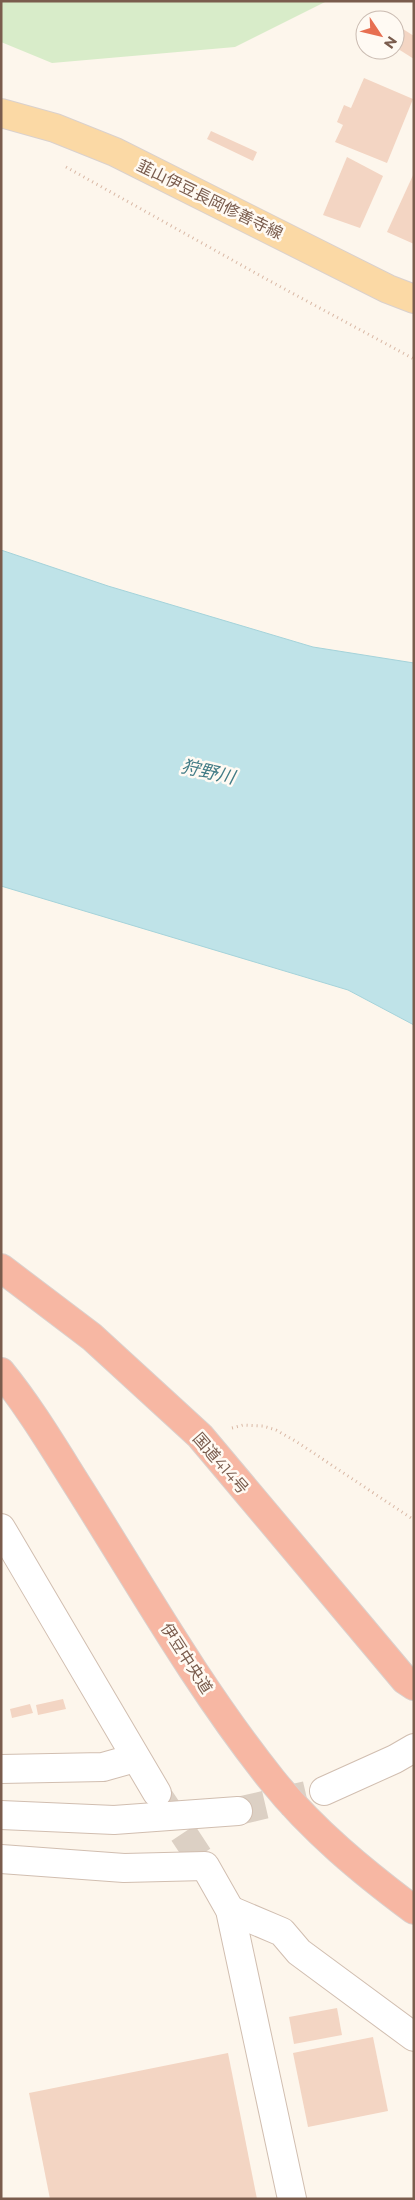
<svg xmlns="http://www.w3.org/2000/svg" width="415" height="2200" font-family="Montserrat,'Noto Sans JP',sans-serif">
	<rect width="100%" height="100%" fill="#fdf6ec"/>
	<path fill="#d8ecc9" d="M1,1H327L235,47L52,63L1,42Z"/>
	<path fill="#bfe3e8" stroke="#a5d3da" d="M1,550L108,586L313,647L414,663V1025L348,990L1,886Z"/>
	<g fill="#f3d5c3">
		<path d="M395,24L414,36V59L395,47Z"/>
		<path d="M364,78L413,99L387,163L335,142L343,125L337,122L344,105L351,108Z"/>
		<path d="M211,131L257,152L253,161L207,139Z"/>
		<path d="M347,157L383,176L360,228L323,215Z"/>
		<path d="M414,173V244L387,232Z"/>
		<path d="M63,1699L66,1709L38,1715L36,1705Z"/>
		<path d="M30,1704L33,1713L12,1718L10,1709Z"/>
		<path d="M337,2008L342,2035L294,2044L289,2017Z"/>
		<path d="M373,2037L388,2111L308,2127L293,2053Z"/>
		<path d="M228,2053L257,2199H50L29,2093Z"/>
	</g>
	<g fill="none" stroke-linecap="round" stroke-linejoin="round">
		<g stroke="#dcd0c4" stroke-width="28" stroke-dasharray="28 14" stroke-linecap="butt">
			<path d="M160,1798L205,1866"/>
			<path d="M238,1811L324,1791"/>
		</g>
		<g stroke="#d1beb0" stroke-width="30">
			<g id="minor">
				<path d="M1,1528L157,1793"/>
				<path d="M1,1769L103,1767L135,1758"/>
				<path d="M324,1791L395,1759L414,1748"/>
				<path d="M1,1815L114,1820L238,1811"/>
				<path d="M1,1859L124,1868L205,1866L230,1910L292,2199"/>
				<path d="M230,1910L282,1932L299,1952L414,2037"/>
			</g>
		</g>
		<g stroke="#dad1cd" stroke-width="30">
			<path id="major" d="M1,113L55,128L115,152L388,289L414,299"/>
		</g>
		<g stroke="#dad1cd" stroke-width="30">
			<g id="highway">
				<path d="M1,1268L92,1337L200,1436L405,1680L414,1686"/>
				<path d="M1,1372C31,1409 55,1450 81,1491C142,1588 200,1690 272,1780C312,1830 363,1872 414,1910"/>
			</g>
		</g>
		<g stroke="#d9b8a5" stroke-width="3" stroke-dasharray="1 4" stroke-linecap="butt">
			<path d="M66,167L268,280L414,359"/>
			<path d="M232,1428L243,1425L263,1426L276,1430L297,1442L414,1520"/>
		</g>
		<use href="#minor" stroke="#fff" stroke-width="28"/>
		<use href="#major" stroke="#fbd9a5" stroke-width="28"/>
		<use href="#highway" stroke="#f7b7a3" stroke-width="28"/>
	</g>
	<g text-anchor="middle" stroke-width="5" stroke-linejoin="round" paint-order="stroke">
		<g font-size="16" fill="#7a5c4d" stroke="#fffaf3">
			<text transform="translate(210 199) rotate(26)" y="6">韮山伊豆長岡修善寺線</text>
			<text transform="translate(221 1463) rotate(49)" y="6">国道414号</text>
			<text transform="translate(187 1658) rotate(57)" y="6">伊豆中央道</text>
		</g>
		<g font-size="18" font-style="italic" fill="#437c86" stroke="#fffaf3">
			<text transform="translate(208 772) rotate(13)" y="6">狩野川</text>
		</g>
	</g>
	<rect width="415" height="2200" fill="none" stroke="#7a5c4d" stroke-width="5"/>
	<g transform="translate(380 35) rotate(125)"><circle r="24" fill="#fffaf3" stroke="#cabbb1"/>
	<path d="M0-4L9 19L0 12L-9 19Z" fill="#e76f51"/>
	<text y="-8" font-size="14" font-weight="bold" text-anchor="middle" fill="#7a5c4d">N</text>
	</g>
</svg>
